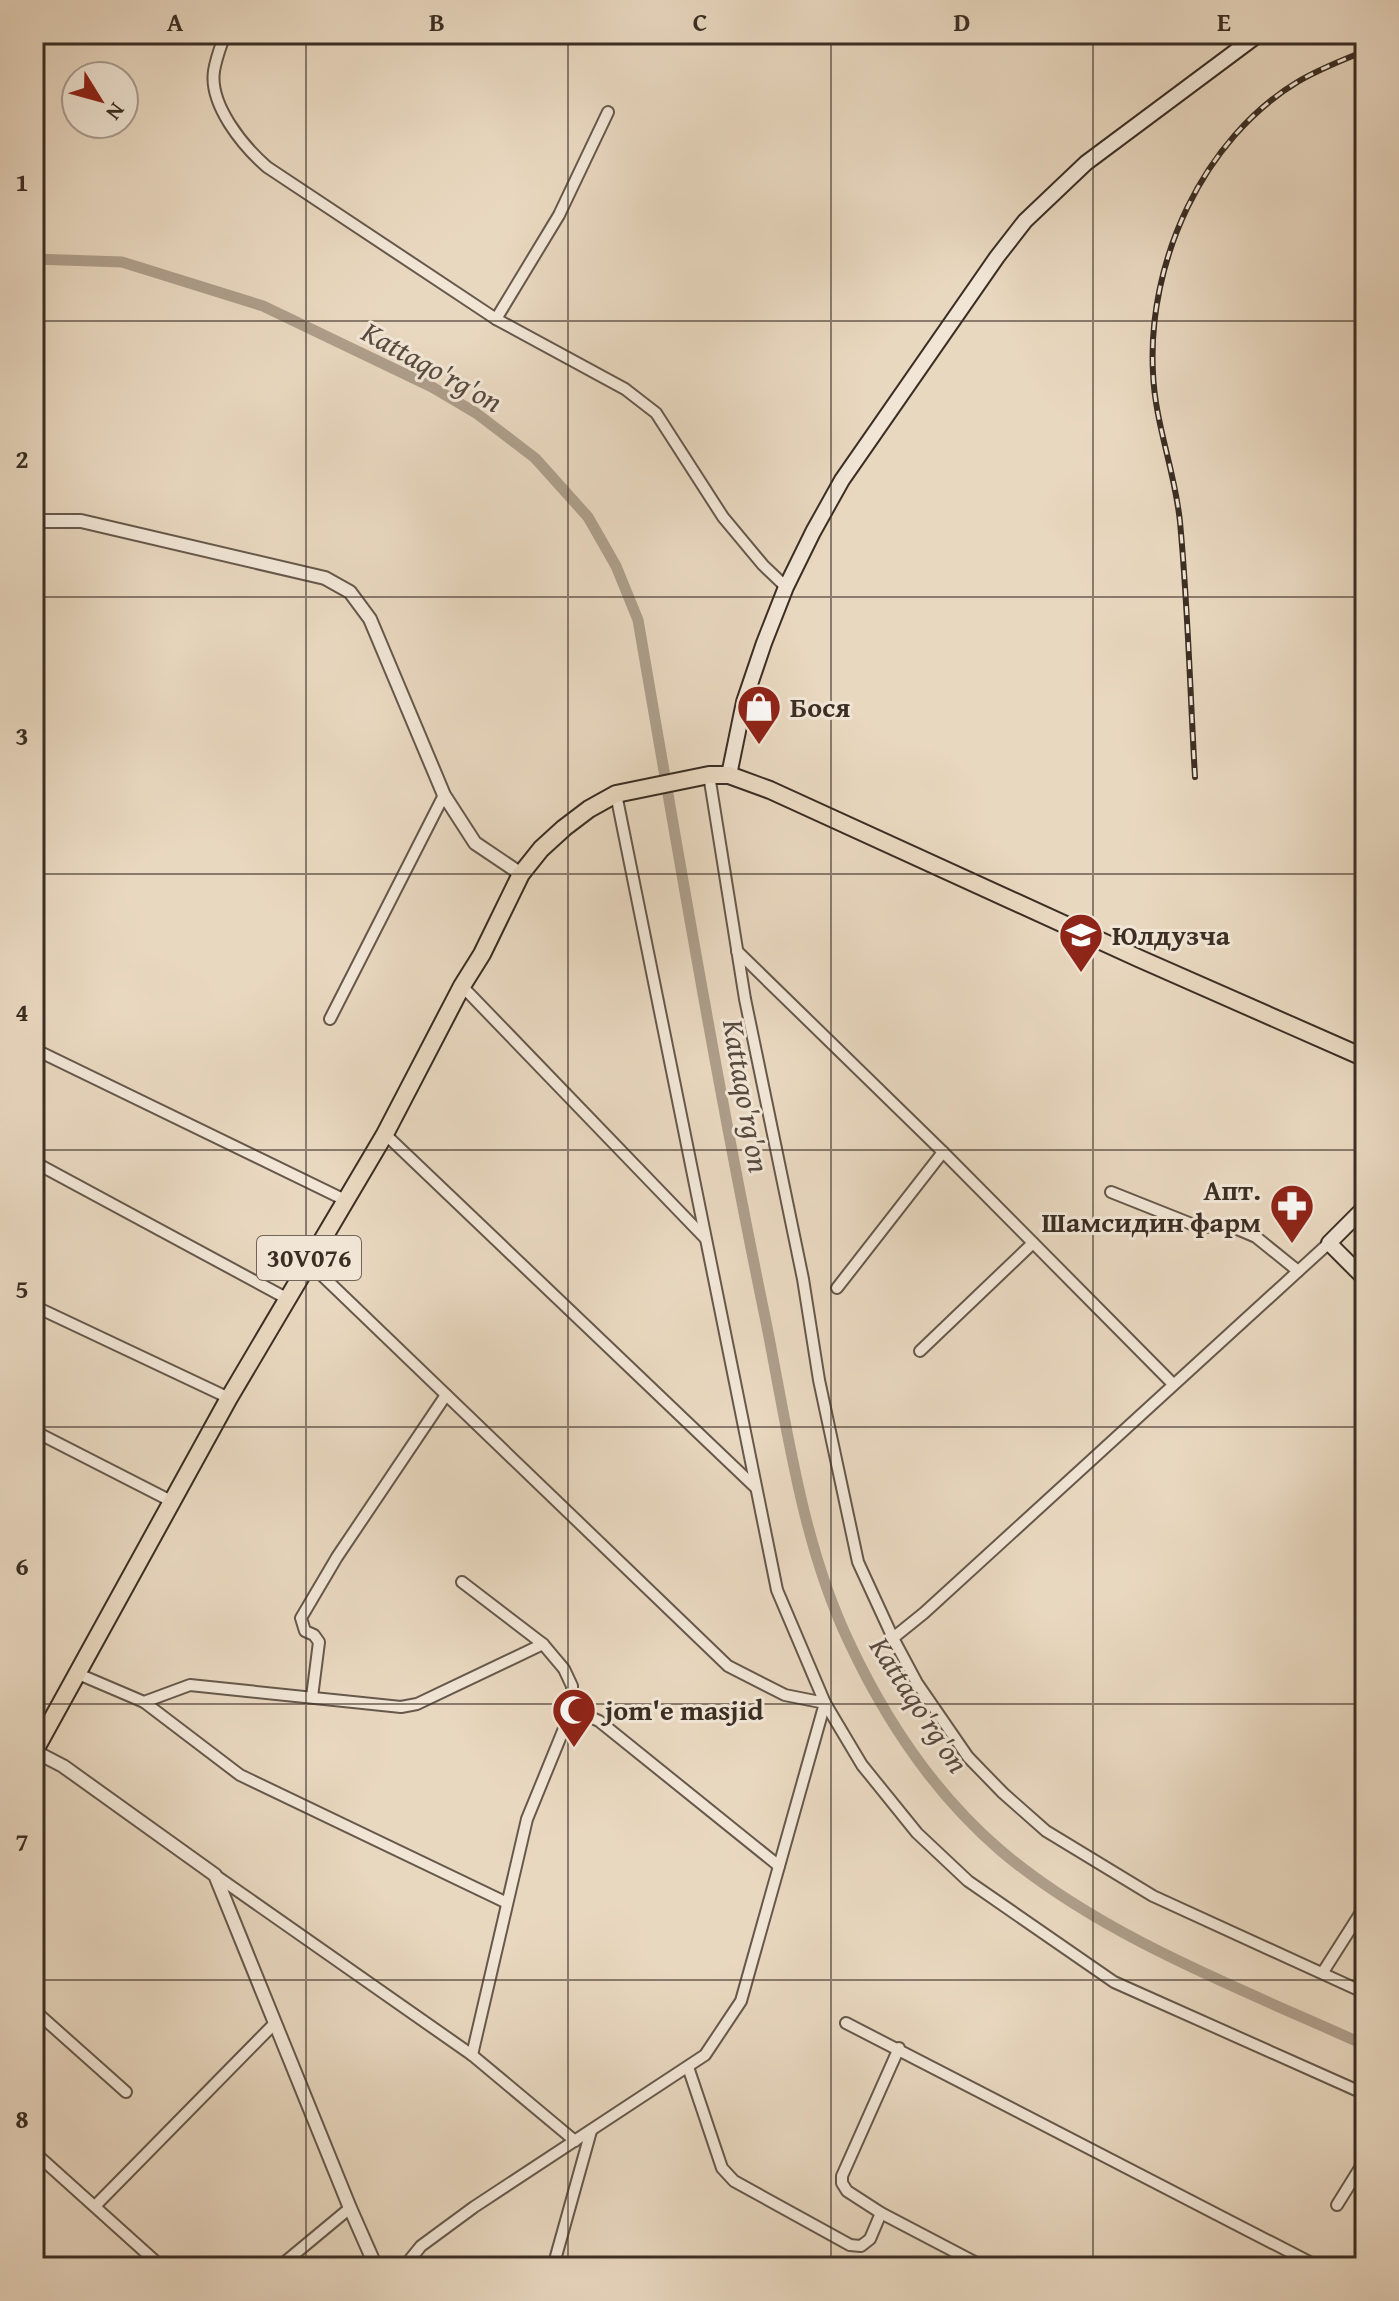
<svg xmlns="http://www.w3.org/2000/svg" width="1399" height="2301" font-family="'Gentium Book Plus',serif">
	<rect width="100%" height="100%" fill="#e9d8c0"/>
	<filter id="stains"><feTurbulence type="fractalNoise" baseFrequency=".0025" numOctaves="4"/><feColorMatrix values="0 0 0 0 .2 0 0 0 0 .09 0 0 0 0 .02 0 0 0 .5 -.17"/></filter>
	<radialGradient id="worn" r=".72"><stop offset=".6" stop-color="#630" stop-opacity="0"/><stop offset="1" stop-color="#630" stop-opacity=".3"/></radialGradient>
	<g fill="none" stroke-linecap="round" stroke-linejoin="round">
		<path stroke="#ae9e8b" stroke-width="11" d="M34,259L122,262L263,306L432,387L476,413L535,458L588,517L616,566L638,620C678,852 717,1085 765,1317C787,1425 801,1541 849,1642C885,1719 935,1794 1000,1850C1102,1937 1244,1990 1365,2045"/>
		<g stroke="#66584b" stroke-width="14">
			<g id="minor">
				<path d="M225,34C221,46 216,58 214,71C209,105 243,146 267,167L496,319L625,389L656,413L723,517L763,565L786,587"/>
				<path d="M496,319L559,215L608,112"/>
				<path d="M709,775L745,999L803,1279L819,1380L858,1562L893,1638L917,1683L968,1757L1003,1793L1046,1831L1153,1896L1365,1993"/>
				<path d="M616,794L777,1590L825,1703L862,1765L917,1833L968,1881L1114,1982L1365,2094"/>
				<path d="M737,951L943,1152L1173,1384"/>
				<path d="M462,986L705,1238"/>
				<path d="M330,1019L444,795"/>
				<path d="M34,1049L345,1200"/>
				<path d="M385,1134L755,1487"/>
				<path d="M34,1162L286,1298"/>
				<path d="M1111,1192L1199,1227L1230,1226L1256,1237L1298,1271"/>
				<path d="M307,1261L728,1666L785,1695L825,1703L741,2001L705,2055L474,2207L421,2246L404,2267"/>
				<path d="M837,1288L943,1152"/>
				<path d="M34,1306L229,1398"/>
				<path d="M920,1351L1033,1243"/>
				<path d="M34,1431L171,1501"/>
				<path d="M462,1582L543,1644L564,1669L572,1686V1709L527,1819L472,2055"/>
				<path d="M893,1638L924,1613L1329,1243"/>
				<path d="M76,1673L144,1702L190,1685L401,1707L417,1704L543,1644"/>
				<path d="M312,1697L319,1642L314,1635L305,1631L301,1618L337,1557L446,1395"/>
				<path d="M144,1702L240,1775L505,1902"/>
				<path d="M572,1709L599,1721L779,1866"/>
				<path d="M215,1875L472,2055L575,2141"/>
				<path d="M1323,1972L1365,1906"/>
				<path d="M34,2010L126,2092"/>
				<path d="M846,2023L1319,2267"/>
				<path d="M899,2048L842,2176V2183L847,2191L881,2213L984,2267"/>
				<path d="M688,2067L722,2168L734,2181L850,2245L861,2246L870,2239L881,2213"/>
				<path d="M34,2152L154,2260"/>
				<path d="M96,2205L275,2023"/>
				<path d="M1337,2205L1365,2160"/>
				<path d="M279,2267L350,2208"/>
				<path d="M553,2267L591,2131"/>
				<path d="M733,2267H737"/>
			</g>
		</g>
		<g stroke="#66584b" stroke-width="16">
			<g id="tertiary">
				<path d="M34,521H81L325,578L350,592L370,619L444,795L475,843L521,874"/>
				<path d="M34,1751L63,1766L215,1875L350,2208L376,2267"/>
			</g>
		</g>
		<g stroke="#3b2e24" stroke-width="18">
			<g id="secondary">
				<path d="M729,775L744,702L764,643L786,587L813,532L842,480L997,257L1025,221L1086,163L1259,34"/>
				<path d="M1365,1207L1329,1243L1365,1279"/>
			</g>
		</g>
		<g stroke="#3b2e24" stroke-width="20">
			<path id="primary" d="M34,1752L229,1398L385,1134L462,986L482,954L521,874L541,849L564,828L589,809L616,794L709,775H729L770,790L1138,958L1365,1058"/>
		</g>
		<use href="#minor" stroke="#f1e6d6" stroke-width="10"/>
		<use href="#tertiary" stroke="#f1e6d6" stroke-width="12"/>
		<use href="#secondary" stroke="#f1e6d6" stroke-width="14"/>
		<use href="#primary" stroke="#e9d8c0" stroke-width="16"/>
		<g stroke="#3b2e24" stroke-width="6">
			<path id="rail" d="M1195,777C1190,692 1188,606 1180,522C1175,471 1155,424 1153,373C1147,263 1202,139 1299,81C1320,69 1342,60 1365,51"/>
		</g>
		<use href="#rail" stroke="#f1e6d6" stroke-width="3" stroke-dasharray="9" stroke-linecap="butt"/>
	</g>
	<path fill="none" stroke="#3b2e24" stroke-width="2" stroke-opacity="0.55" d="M306,34V2267M568,34V2267M831,34V2267M1093,34V2267M34,321H1365M34,597H1365M34,874H1365M34,1150H1365M34,1427H1365M34,1704H1365M34,1980H1365"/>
	<defs>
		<g id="shop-pin" transform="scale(2.3)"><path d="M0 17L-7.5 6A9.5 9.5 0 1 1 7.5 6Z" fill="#8f2418" stroke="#f1e6d6"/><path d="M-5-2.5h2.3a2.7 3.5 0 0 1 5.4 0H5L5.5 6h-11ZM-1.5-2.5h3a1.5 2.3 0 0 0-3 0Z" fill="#fff"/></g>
		<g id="school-pin" transform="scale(2.3)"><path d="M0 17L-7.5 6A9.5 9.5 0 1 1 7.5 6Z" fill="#8f2418" stroke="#f1e6d6"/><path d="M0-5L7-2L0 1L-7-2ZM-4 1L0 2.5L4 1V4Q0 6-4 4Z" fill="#fff"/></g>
		<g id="pharmacy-pin" transform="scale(2.3)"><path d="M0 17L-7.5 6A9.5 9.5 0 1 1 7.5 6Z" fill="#8f2418" stroke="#f1e6d6"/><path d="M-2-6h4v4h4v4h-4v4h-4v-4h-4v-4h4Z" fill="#fff"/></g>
		<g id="mosque-pin" transform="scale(2.3)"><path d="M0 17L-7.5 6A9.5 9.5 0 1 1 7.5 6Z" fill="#8f2418" stroke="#f1e6d6"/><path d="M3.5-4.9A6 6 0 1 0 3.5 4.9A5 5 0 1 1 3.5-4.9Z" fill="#fff"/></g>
	</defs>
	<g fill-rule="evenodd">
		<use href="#shop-pin" x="759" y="707"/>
		<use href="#school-pin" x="1081" y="935"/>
		<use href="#pharmacy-pin" x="1292" y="1206"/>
		<use href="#mosque-pin" x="574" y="1710"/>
	</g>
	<g text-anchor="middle" stroke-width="6" stroke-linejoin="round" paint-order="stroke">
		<rect fill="#f1e6d6" stroke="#726559" stroke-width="2" x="257" y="1236" width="104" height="44" rx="6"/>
		<g font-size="26" font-weight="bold" fill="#3b2e24">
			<text x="309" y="1267">30V076</text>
		</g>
		<g font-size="28" font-weight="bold" fill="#3b2e24" stroke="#f1e6d6" text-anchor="start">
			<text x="790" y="717">Бося</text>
			<text x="1112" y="945">Юлдузча</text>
			<text x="1261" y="1200" text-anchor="end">Апт.<tspan x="1261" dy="32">Шамсидин фарм</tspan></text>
			<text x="605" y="1720">jom'e masjid</text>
		</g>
		<g font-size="30" font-style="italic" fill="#584a3e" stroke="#f1e6d6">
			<text transform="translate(432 367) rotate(29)" y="10">Kattaqo'rg'on</text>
			<text transform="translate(746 1096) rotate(80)" y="10">Kattaqo'rg'on</text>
			<text transform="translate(919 1705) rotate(57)" y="10">Kattaqo'rg'on</text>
		</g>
	</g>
	<rect width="1399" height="2301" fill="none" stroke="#e9d8c0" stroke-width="88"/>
	<g transform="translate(100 100) rotate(127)"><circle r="38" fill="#f1e6d6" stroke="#a89c8f" stroke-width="2"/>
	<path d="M0-6L14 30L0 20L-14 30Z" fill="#8f2418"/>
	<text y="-12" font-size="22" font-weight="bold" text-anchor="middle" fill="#3b2e24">N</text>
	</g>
	<rect x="44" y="44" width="1311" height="2213" fill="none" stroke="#3b2e24" stroke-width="3"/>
	<g font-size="26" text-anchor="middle" font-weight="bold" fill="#3b2e24">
		<text x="175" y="31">A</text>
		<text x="437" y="31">B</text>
		<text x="700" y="31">C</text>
		<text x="962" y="31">D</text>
		<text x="1224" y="31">E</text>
		<text x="22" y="191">1</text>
		<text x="22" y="468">2</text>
		<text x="22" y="745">3</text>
		<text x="22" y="1021">4</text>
		<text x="22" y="1298">5</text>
		<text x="22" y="1575">6</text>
		<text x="22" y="1851">7</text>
		<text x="22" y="2128">8</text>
	</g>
	<rect width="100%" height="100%" filter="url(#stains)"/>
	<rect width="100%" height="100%" fill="url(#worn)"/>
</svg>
